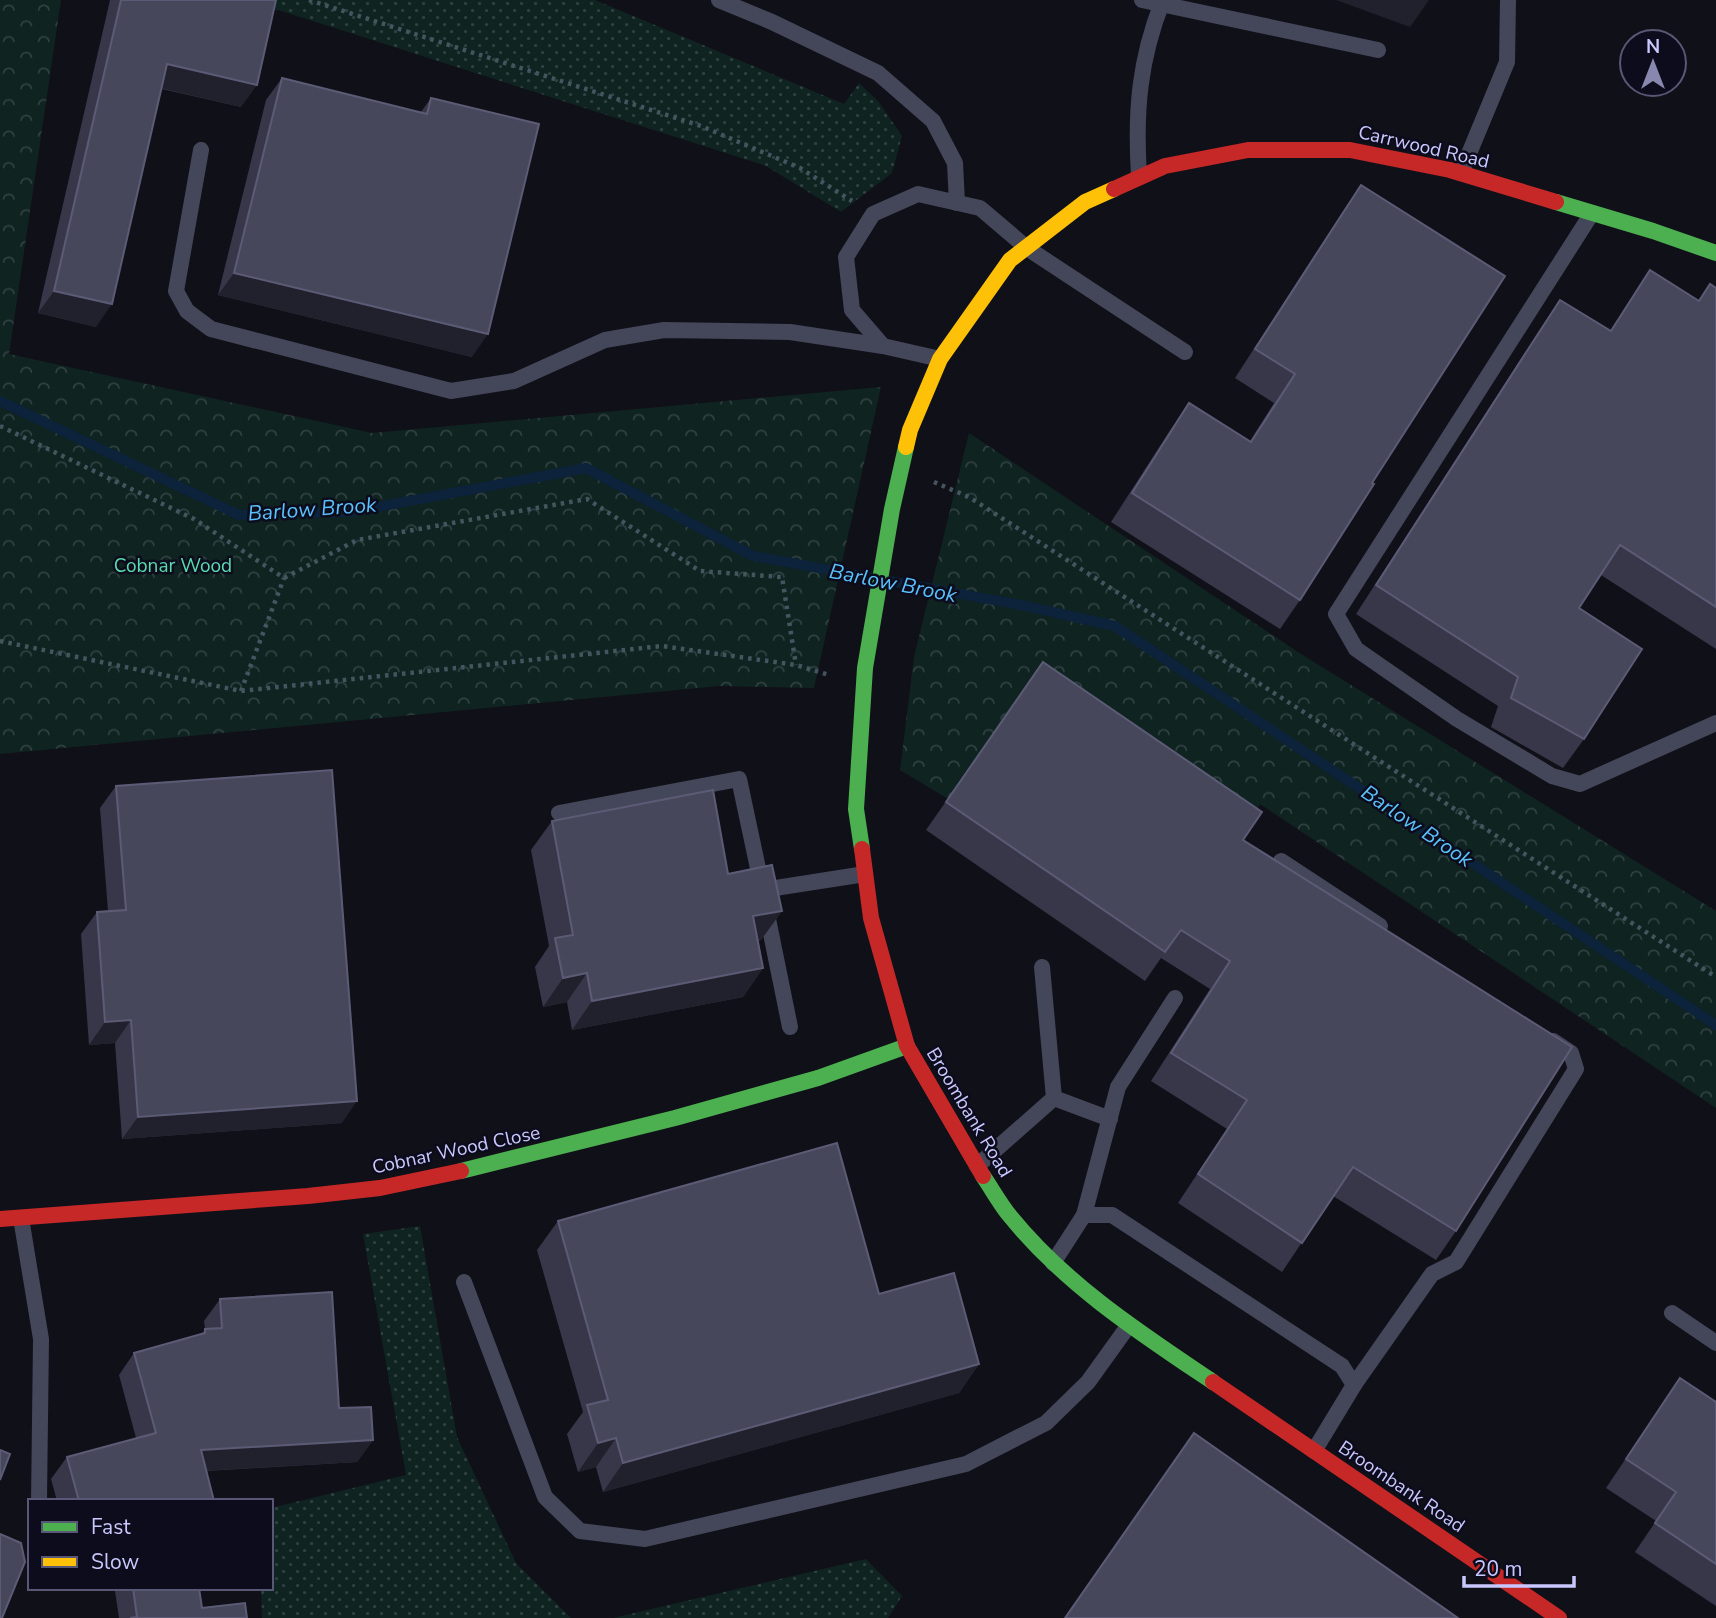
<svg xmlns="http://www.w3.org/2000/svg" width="1716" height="1618" font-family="'Nunito Sans',sans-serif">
	<defs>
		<pattern id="grass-dots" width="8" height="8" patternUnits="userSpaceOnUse" patternTransform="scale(1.75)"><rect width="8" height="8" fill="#0f2321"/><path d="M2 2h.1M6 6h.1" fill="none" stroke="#304142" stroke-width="1.8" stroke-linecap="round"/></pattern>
		<pattern id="forest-crowns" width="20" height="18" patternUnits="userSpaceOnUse" patternTransform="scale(1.75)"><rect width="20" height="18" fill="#0f2321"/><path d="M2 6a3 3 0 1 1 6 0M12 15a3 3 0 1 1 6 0" fill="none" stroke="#304142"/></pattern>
	</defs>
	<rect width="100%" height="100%" fill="#101018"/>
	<g fill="url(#grass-dots)">
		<path d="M247,0H595L844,104L859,83L878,101L902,136L892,173L841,212L766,166Z"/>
		<path d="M420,1226L457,1437L516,1563L571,1618H262L261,1588H271V1508L406,1475L363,1234Z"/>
		<path d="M866,1559L902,1596L888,1618H613Z"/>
	</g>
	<g fill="url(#forest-crowns)">
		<path d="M0,0H61L9,354L372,433L881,387L814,688L719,686L0,754Z"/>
		<path d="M969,433L1301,654L1716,911V1108L1260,804L1242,841L948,799L900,770L914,657Z"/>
	</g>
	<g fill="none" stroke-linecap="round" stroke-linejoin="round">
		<path stroke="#0c233b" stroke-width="10" d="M0,401L239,515L351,512L586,468L753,556L1026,606L1115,626L1716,1025"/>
		<g stroke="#45555f" stroke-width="4.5" stroke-dasharray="3.5 5" stroke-linecap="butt">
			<path d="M309,0L701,126L800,168L852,201"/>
			<path d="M0,426L194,519L284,578L357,540L587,499L700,571L782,577L796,665"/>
			<path d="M934,482L969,497L1716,977"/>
			<path d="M0,641L241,691L662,646L796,665L829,675"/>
			<path d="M241,691L284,578"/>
		</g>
		<g stroke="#444659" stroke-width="16">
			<path d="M719,0L772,22L878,73L933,121L955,163L957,203"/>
			<path d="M1142,0L1378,50"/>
			<path d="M201,150L176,291L187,311L211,329L451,391L514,381L605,340L664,330L790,332L883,346"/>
			<path d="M1461,173L1507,62L1508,0"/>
			<path d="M1139,176C1135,112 1139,60 1163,0"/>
			<path d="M1592,213L1336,614L1356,649L1457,719L1552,776L1580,784L1716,723"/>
			<path d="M940,359L883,346L852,310L846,257L873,214L918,194L980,208L1027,248L1185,352"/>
			<path d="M559,813L739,779L762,887"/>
			<path d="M1281,861L1380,926"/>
			<path d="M762,890L865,874"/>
			<path d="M766,909L790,1027"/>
			<path d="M1042,967L1054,1098"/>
			<path d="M977,1166L1054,1098L1110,1119"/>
			<path d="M1084,1215L1118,1087L1175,998"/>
			<path d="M21,1218L41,1339L39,1501"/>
			<path d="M1053,1263L1084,1215H1112L1342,1366L1354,1385L1314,1451"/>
			<path d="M464,1282L545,1497L580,1531L645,1539L966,1464L1046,1423L1088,1382L1129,1325"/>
			<path d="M1672,1313L1716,1343"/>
			<path d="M1354,1385L1432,1274L1456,1262L1576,1069L1571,1053L1553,1041"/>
		</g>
		<g stroke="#4caf50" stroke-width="16">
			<path d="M1556,202L1653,231L1716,253"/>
			<path d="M862,849L856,809L865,668L892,509L906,447"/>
			<path d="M461,1171L675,1118L818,1078L907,1046"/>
			<path d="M983,1176C992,1189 1000,1204 1010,1216C1066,1285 1140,1333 1213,1382"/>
		</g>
		<path stroke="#ffc107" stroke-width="16" d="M906,447L910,430L940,359L1010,260L1085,202L1114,189"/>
		<g stroke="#c62828" stroke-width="16">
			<path d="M1114,189L1165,166L1248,150H1350L1450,170L1556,202"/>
			<path d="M862,849L871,918L907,1046L983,1176"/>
			<path d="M0,1219L308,1196L380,1188L461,1171"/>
			<path d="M1213,1382L1559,1618"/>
		</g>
	</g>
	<g fill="#383749">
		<path d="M110,0H276L241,107L162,89L96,327L38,313Z"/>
		<path d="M282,78L421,112L431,98L472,357L218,295L266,100Z"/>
		<path d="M1361,185L1372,483L1300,600L1280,629L1111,522L1169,432L1189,403L1250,441L1274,403L1235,378L1341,214Z"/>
		<path d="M1650,270L1698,301L1716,288V649L1601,575L1579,608L1584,739L1563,768L1491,727L1498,706L1356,614L1540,329L1560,300L1610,331Z"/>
		<path d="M1043,662L1243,840L1456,1231L1436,1260L1333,1196L1282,1272L1178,1203L1227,1129L1151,1081L1210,989L1161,958L1145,981L926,830Z"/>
		<path d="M116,786L342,1123L122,1139L115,1043L89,1045L81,934L97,912L108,911L100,808Z"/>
		<path d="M552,821L782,911L761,940L758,941L763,968L743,997L572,1030L567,1002L543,1007L535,967L549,946L531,850Z"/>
		<path d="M558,1221L879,1294L979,1364L959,1393L603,1492L596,1467L578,1472L567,1434L583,1412L537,1250Z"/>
		<path d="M220,1299L373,1440L357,1462L206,1471L214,1501H57L51,1479L67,1457L136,1438L119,1375L134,1353L202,1334L205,1329L204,1321Z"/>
		<path d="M1680,1378L1716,1402V1606L1635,1552L1656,1521L1606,1488Z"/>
		<path d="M117,1588H199L202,1608L247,1618H119L115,1591Z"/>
	</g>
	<g fill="#21212d">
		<path d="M1336,0H1429L1410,27Z"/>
		<path d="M167,64L257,85L241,107L152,86Z"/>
		<path d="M234,273L488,334L472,357L218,295Z"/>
		<path d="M54,291L112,304L96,327L38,313Z"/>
		<path d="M782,911L761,940L733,945L753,916Z"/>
		<path d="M763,968L743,997L572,1030L592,1001Z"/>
		<path d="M587,973L567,1002L543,1007L563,978Z"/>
		<path d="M131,1020L115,1043L89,1045L105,1022Z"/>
		<path d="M357,1101L342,1123L122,1139L138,1117Z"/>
		<path d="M979,1364L959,1393L603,1492L623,1463Z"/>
		<path d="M616,1438L596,1467L578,1472L598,1443Z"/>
		<path d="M373,1440L357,1462L185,1472L201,1450Z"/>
	</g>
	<g fill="#47475c" stroke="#5c5b76" stroke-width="2">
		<path d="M121,0H276L257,85L167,64L112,304L54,291Z"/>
		<path d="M282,78L427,114L431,98L539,124L488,334L234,273Z"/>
		<path d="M1361,185L1505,276L1372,483L1374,484L1300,600L1132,493L1189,403L1251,442L1295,374L1255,349Z"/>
		<path d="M1650,270L1699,301L1710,284L1716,288V607L1620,545L1579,608L1642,649L1584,739L1511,698L1518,677L1376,585L1560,300L1611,331Z"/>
		<path d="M1043,662L1262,812L1243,840L1572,1047L1456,1231L1353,1167L1302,1243L1198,1174L1247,1100L1171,1053L1230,961L1181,930L1165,952L946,802Z"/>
		<path d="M332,770L357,1101L138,1117L131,1020L105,1022L97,912L126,910L116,786Z"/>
		<path d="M713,790L728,874L772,865L782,911L753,916L763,968L592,1001L587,973L563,978L555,938L573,935L552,821Z"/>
		<path d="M837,1143L879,1294L954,1273L979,1364L623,1463L616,1438L598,1443L587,1405L608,1400L558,1221Z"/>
		<path d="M332,1292L339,1408L371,1407L373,1440L201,1450L214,1501H79L67,1457L156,1433L134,1353L205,1333V1329L222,1328L220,1299Z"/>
		<path d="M1680,1378L1716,1402V1564L1655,1523L1676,1492L1626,1459Z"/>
		<path d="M1194,1433L1458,1618H1065Z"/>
		<path d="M0,1450L10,1454L0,1480Z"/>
		<path d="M0,1534L21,1543L25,1562L2,1618H0Z"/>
		<path d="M133,1588H199L202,1608L245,1603L247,1618H130L137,1617Z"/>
	</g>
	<g text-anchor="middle" stroke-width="5" stroke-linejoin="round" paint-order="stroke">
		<g font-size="19" fill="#c8c8fe" stroke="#0d0c1c">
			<text transform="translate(1424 146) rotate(13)" y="7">Carrwood Road</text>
			<text transform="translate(970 1112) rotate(59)" y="7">Broombank Road</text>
			<text transform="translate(456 1149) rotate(-12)" y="7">Cobnar Wood Close</text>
			<text transform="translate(1402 1486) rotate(34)" y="7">Broombank Road</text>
		</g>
		<g font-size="19" fill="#57daac" stroke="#0d0c1c">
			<text x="173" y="572">Cobnar Wood</text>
		</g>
		<g font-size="21" font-style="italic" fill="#59c1fb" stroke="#0d0c1c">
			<text transform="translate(312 509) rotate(-4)" y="7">Barlow Brook</text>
			<text transform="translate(893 583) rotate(11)" y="7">Barlow Brook</text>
			<text transform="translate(1417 826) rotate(34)" y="7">Barlow Brook</text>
		</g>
	</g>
	<rect x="28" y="1499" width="245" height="91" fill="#0d0c1c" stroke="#585776" stroke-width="2"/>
	<rect x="42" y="1522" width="35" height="10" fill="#4caf50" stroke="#585776" stroke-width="2"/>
	<text x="91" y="1534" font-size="21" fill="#c8c8fe">Fast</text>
	<rect x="42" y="1557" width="35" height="10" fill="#ffc107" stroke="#585776" stroke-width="2"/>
	<text x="91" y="1569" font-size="21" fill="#c8c8fe">Slow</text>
	<g transform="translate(1653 63)"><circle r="33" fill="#0d0c1c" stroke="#585776" stroke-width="2"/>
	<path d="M0-5L12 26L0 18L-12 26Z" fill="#8888ae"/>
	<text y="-10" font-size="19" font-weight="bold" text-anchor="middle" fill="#c8c8fe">N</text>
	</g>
	<path d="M1464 1576v10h110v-10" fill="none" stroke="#c8c8fe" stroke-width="3.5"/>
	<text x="1474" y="1576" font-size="21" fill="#c8c8fe" stroke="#0d0c1c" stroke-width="5" paint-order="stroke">20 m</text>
</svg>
